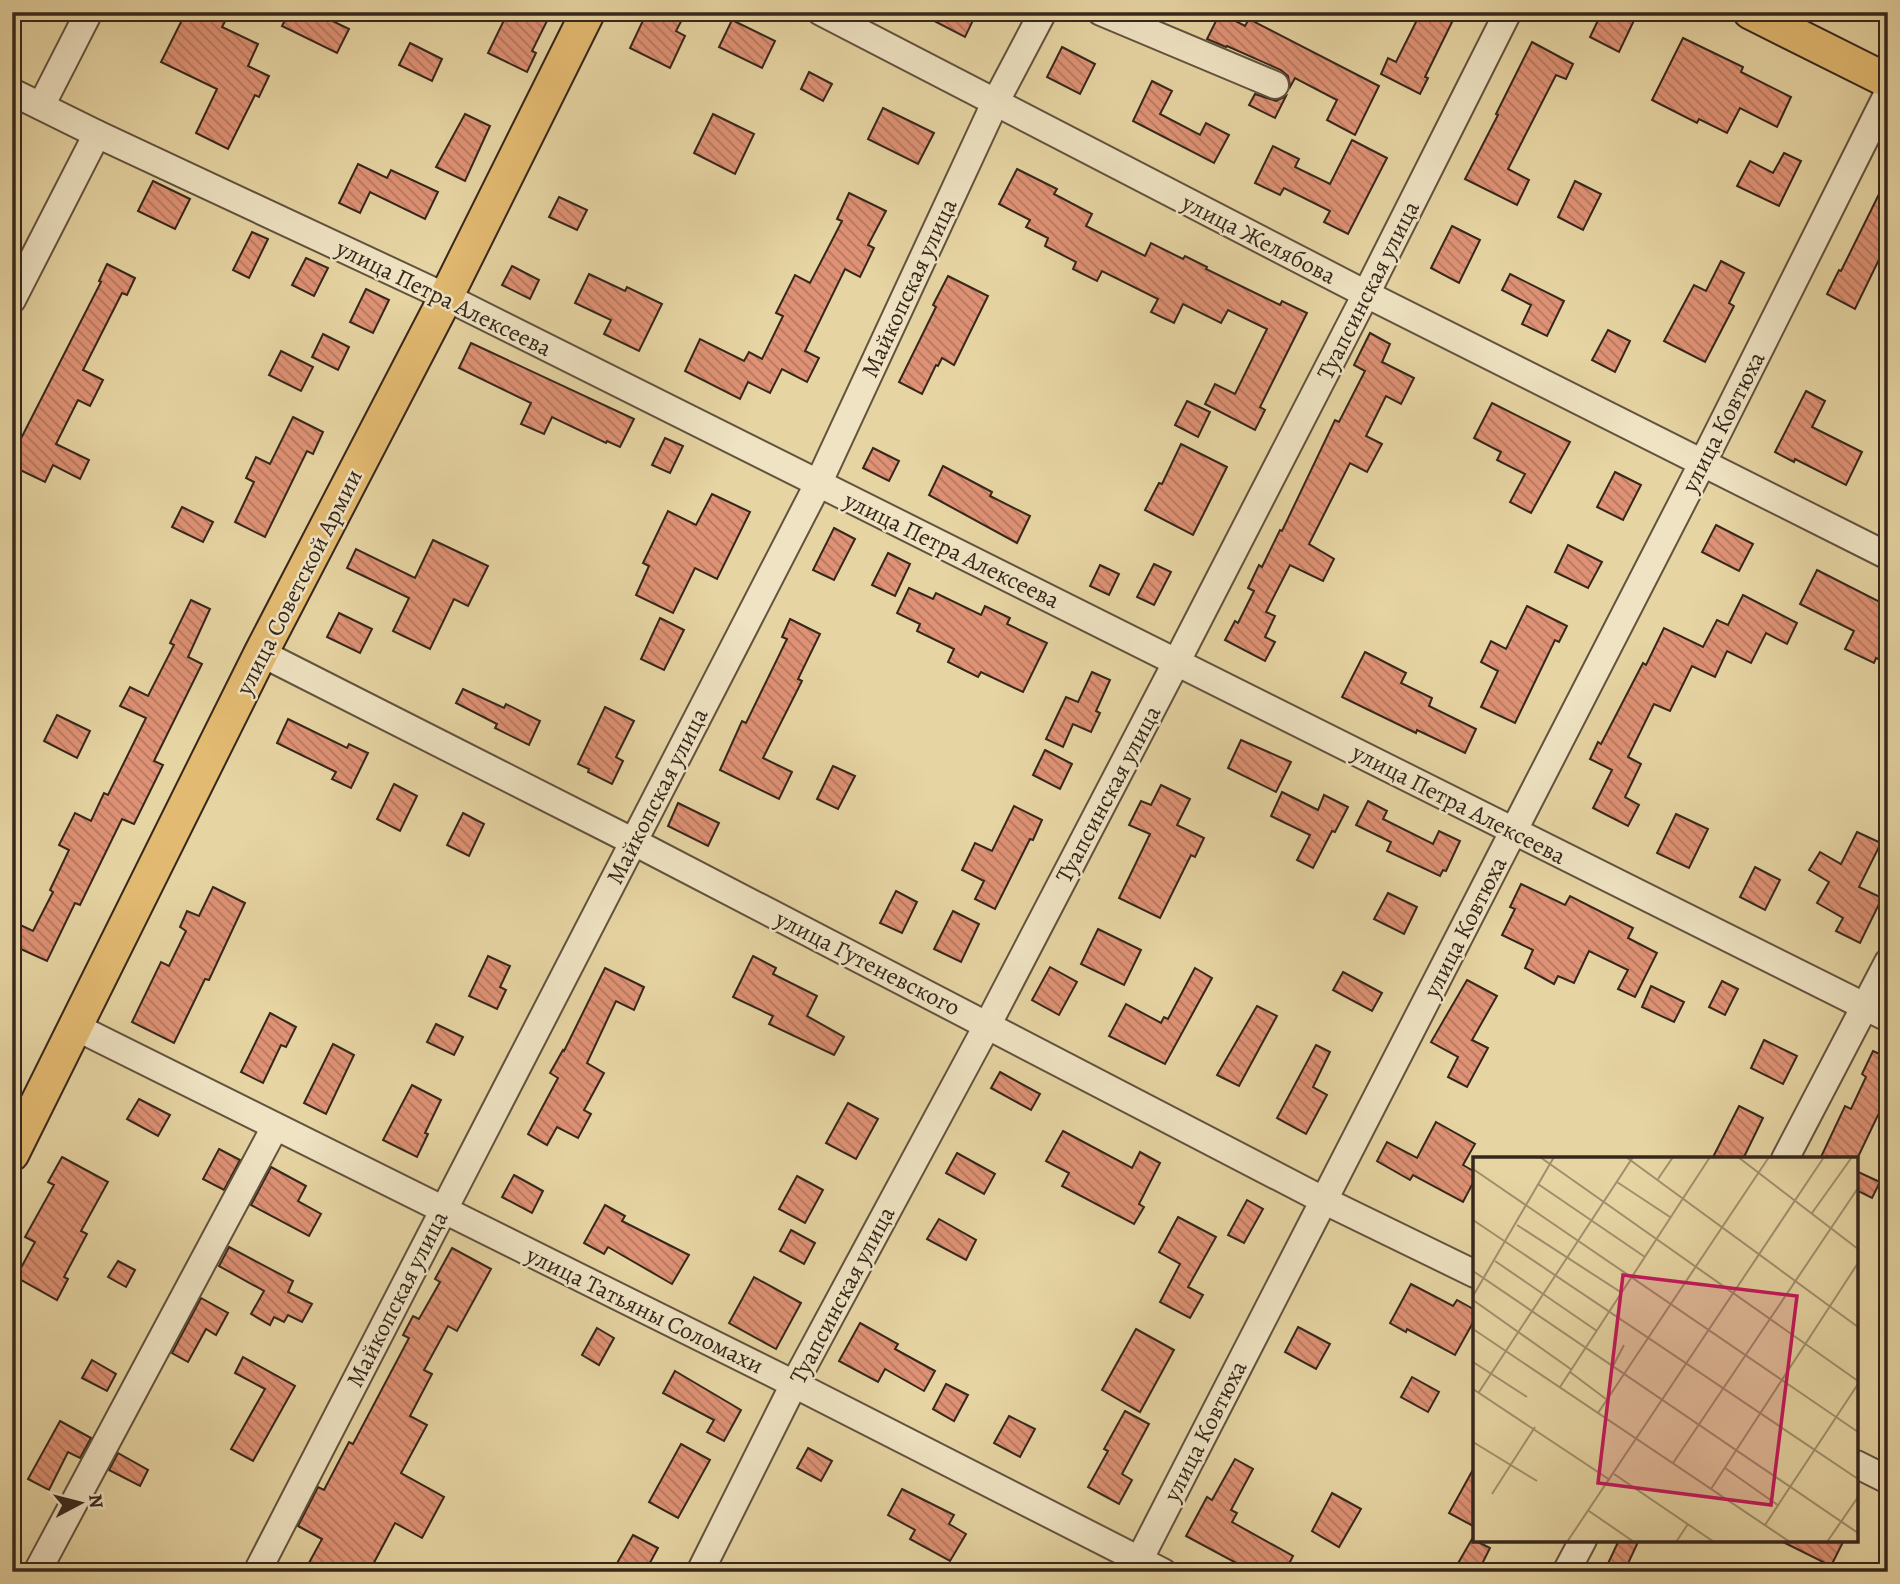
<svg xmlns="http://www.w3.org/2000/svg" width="1900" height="1584" font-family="Alegreya,serif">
	<defs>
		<pattern id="building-back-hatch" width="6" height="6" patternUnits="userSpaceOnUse" patternTransform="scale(1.75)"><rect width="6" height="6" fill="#df9275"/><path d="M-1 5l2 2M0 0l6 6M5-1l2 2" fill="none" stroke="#b6775f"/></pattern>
	</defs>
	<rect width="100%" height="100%" fill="#e6d4a2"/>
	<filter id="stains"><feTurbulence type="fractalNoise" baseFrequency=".00286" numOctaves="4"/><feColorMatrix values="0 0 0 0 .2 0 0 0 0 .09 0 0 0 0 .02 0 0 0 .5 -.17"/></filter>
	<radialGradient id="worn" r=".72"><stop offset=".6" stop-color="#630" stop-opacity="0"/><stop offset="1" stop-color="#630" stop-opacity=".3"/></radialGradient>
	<g fill="url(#building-back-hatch)" stroke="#36271c" stroke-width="2">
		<path d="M186,12H230L222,27L258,44L248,66L269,76L259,97L255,95L228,149L196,133L217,89L161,62Z"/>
		<path d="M289,12H314L349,29L337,53L282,26Z"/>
		<path d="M508,12H535L548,19L532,51L536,53L527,72L488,53Z"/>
		<path d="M647,12H686L676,31L685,36L670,68L630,48Z"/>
		<path d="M917,12H977L965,37Z"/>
		<path d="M1421,12H1457L1425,77L1428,78L1420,94L1381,74L1388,58L1396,62Z"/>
		<path d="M1602,12H1638L1619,52L1590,37Z"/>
		<path d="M1220,13L1245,26L1249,19L1379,86L1355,135L1327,120L1337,100L1295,78L1290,87L1288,76L1281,70L1227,46L1226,47L1207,39Z"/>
		<path d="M732,20L775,41L762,68L719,47Z"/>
		<path d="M1683,38L1743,67L1741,72L1791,97L1777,127L1740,108L1727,133L1699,119L1697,123L1652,100Z"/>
		<path d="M1532,42L1573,64L1566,79L1556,75L1508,169L1529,180L1517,205L1465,179L1498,115L1496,114Z"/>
		<path d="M410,43L442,59L432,81L399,65Z"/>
		<path d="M1062,47L1095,64L1080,94L1047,77Z"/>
		<path d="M809,72L832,84L823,101L801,89Z"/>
		<path d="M1152,81L1172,91L1160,114L1200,135L1206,123L1229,135L1214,163L1133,121Z"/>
		<path d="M1255,94L1276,101L1286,96L1275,118L1249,105Z"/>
		<path d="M883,108L934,133L918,164L868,139Z"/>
		<path d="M465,114L490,126L465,181L436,167Z"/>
		<path d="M713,114L754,134L735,174L694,153Z"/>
		<path d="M1352,140L1387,158L1348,234L1324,222L1330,211L1284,188L1280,195L1255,183L1273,146L1299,159L1295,167L1330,184Z"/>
		<path d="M1784,153L1801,161L1779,206L1737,186L1750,161L1773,173Z"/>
		<path d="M358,164L387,178L391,170L438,192L425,219L370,192L360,213L339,203Z"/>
		<path d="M1017,169L1057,189L1054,194L1092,214L1086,226L1145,256L1151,243L1183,259L1185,256L1207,267L1206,269L1280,305L1282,301L1307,313L1260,407L1265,410L1255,430L1205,404L1215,384L1235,394L1267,329L1228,310L1221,323L1183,304L1174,323L1151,312L1158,299L1102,271L1097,281L1073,269L1076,262L1045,246L1048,238L1026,227L1030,220L999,204Z"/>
		<path d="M1888,176V241L1855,309L1827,294L1839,270L1841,271Z"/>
		<path d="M153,181L190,199L175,229L138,211Z"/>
		<path d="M1575,181L1601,194L1583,230L1558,217Z"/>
		<path d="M849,193L886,211L868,245L874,248L860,277L845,269L805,351L819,358L807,382L782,369L770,393L748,382L740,399L685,371L700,339L744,361L749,352L762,359L783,316L776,313L795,275L810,283L842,221L837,219Z"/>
		<path d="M559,197L587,210L577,230L549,217Z"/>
		<path d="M1452,226L1480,240L1459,283L1431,268Z"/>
		<path d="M252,232L268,239L249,278L233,270Z"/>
		<path d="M306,258L328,268L314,296L292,285Z"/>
		<path d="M1721,261L1744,273L1729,303L1734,306L1705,362L1664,341L1694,285L1706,291Z"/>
		<path d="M107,264L135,278L127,295L122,293L83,370L103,380L90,406L78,400L56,444L89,460L80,479L53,465L45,482L12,466V456L101,282L99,281Z"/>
		<path d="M512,266L539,280L530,299L502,285Z"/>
		<path d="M589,274L625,291L627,287L662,304L639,351L604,334L611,320L575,303Z"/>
		<path d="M1510,274L1564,301L1547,336L1522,324L1531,305L1502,290Z"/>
		<path d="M948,276L988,296L954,365L942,358L938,366L936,365L922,394L899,382L936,307L933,305Z"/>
		<path d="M366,289L389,300L373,333L350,322Z"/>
		<path d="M1608,330L1630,341L1615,372L1592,360Z"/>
		<path d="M1370,333L1390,344L1382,362L1414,378L1401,404L1386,396L1366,436L1382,444L1367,472L1350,463L1309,544L1334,559L1323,581L1290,565L1266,612L1275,616L1265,637L1275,642L1265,661L1225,640L1235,621L1238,623L1254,591L1248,588L1259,565L1262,567L1280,530L1282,531L1335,420L1339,422L1365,371L1354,365Z"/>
		<path d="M323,334L349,347L338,370L312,357Z"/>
		<path d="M471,343L634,419L620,447L607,441L606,443L552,417L544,434L521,424L531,403L459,368Z"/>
		<path d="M281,351L313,367L301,391L269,375Z"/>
		<path d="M1806,391L1825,401L1812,427L1862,452L1846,485L1795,459L1794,462L1775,452Z"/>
		<path d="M1187,401L1210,412L1198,437L1175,425Z"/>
		<path d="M1492,403L1570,442L1531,513L1510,502L1525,474L1497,460L1501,452L1474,438Z"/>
		<path d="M293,417L323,432L313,454L307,451L265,537L235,522L254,482L246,478L256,457L270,464Z"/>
		<path d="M665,438L683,446L670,473L652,465Z"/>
		<path d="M1181,444L1227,467L1193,535L1145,510L1159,483L1162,484Z"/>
		<path d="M873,448L899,461L889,481L863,468Z"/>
		<path d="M943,466L992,492L990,496L1030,516L1017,543L929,495Z"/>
		<path d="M1615,472L1641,485L1623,520L1597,507Z"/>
		<path d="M712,494L750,512L717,579L695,568L673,613L636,595L649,566L643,563L668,511L696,525Z"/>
		<path d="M182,507L213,522L203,542L172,527Z"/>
		<path d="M1716,525L1753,544L1739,571L1702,552Z"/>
		<path d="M834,528L855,539L834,580L813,570Z"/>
		<path d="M433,540L488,566L468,606L454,599L430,649L393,631L409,598L347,568L356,549L415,578Z"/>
		<path d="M1568,545L1602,562L1588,588L1555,572Z"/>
		<path d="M888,553L910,564L895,596L872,585Z"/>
		<path d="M1154,564L1171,572L1154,605L1137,597Z"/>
		<path d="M1100,565L1119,574L1109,595L1090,586Z"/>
		<path d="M1817,570L1888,606V664L1876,658L1874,663L1845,649L1854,631L1800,604Z"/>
		<path d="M909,588L933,599L936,593L981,615L985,606L1010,618L1007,624L1047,643L1023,692L981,672L978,677L948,662L954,649L917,631L920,624L897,613Z"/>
		<path d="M1743,595L1797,623L1787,644L1766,633L1751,663L1727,651L1715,677L1692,666L1670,711L1654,704L1628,757L1641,764L1625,797L1639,805L1628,826L1593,808L1612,770L1590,759L1598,742L1601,744L1643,663L1646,665L1664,628L1703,647L1717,620L1728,625Z"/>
		<path d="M191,600L210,609L188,657L202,664L154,761L163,765L134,824L122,819L80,905L75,903L47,961L12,945V921L33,931L53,892L50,890L69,850L59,845L75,813L91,821L104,793L108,795L146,718L120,706L130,687L148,696L174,645L170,643Z"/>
		<path d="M1527,606L1567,626L1559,642L1555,640L1515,723L1481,707L1498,671L1481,662L1491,641L1506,649Z"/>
		<path d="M339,613L372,629L360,653L327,637Z"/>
		<path d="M660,618L684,630L664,670L641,659Z"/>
		<path d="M790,619L820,634L798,679L802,681L763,758L792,772L779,799L720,770L742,721L746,723L787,639L782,637Z"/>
		<path d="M1365,652L1406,673L1401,683L1432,698L1429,706L1476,729L1465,753L1417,730L1416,733L1342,697Z"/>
		<path d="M1092,672L1110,680L1096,711L1100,713L1091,732L1073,724L1063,747L1046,739L1066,697L1078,702Z"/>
		<path d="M463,689L504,708L506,704L540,721L529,745L495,728L497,724L456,703Z"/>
		<path d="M605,707L634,721L616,757L623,761L612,784L588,772L589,769L578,764Z"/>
		<path d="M57,715L90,731L77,758L44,741Z"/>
		<path d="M288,719L347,748L349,744L368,753L351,788L332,779L336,772L277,743Z"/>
		<path d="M1241,740L1291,762L1276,792L1228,768Z"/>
		<path d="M1045,750L1072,764L1060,789L1033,775Z"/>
		<path d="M833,766L855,776L838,809L817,799Z"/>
		<path d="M394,784L417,796L400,831L377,819Z"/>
		<path d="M1161,785L1190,799L1177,825L1204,838L1195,857L1191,855L1160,918L1119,898L1150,834L1129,825L1141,801L1151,805Z"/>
		<path d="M1282,792L1318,810L1324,795L1348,807L1335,832L1332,831L1313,868L1297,860L1310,835L1271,816Z"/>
		<path d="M1368,801L1387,811L1383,819L1433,844L1439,831L1460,841L1446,871L1443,870L1440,876L1387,851L1391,842L1356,825Z"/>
		<path d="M678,803L719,823L708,846L668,826Z"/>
		<path d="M1014,806L1042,820L1033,840L1030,839L995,909L975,899L984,881L962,870L975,843L992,851Z"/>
		<path d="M463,813L484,824L469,856L447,845Z"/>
		<path d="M1676,814L1708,829L1689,868L1657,853Z"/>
		<path d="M1857,832L1881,843L1859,887L1882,898L1860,943L1836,931L1843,918L1817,903L1829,882L1809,870L1820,852L1841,864Z"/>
		<path d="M1755,867L1780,880L1765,910L1740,897Z"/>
		<path d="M1521,884L1565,905L1570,896L1633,928L1628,938L1657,953L1635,997L1618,989L1628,970L1589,951L1574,983L1558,976L1554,984L1525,968L1533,950L1502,935L1515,909L1510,907Z"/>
		<path d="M213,887L245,903L209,980L205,979L174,1043L132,1022L161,962L169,966L186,931L180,927L187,911L199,916Z"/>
		<path d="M896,891L917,902L902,933L880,923Z"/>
		<path d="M1388,893L1417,907L1404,934L1374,919Z"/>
		<path d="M953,911L979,924L961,962L934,949Z"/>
		<path d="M1098,929L1141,950L1124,985L1081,964Z"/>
		<path d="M488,956L510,966L500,987L506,990L497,1009L469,996Z"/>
		<path d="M753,956L776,968L773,974L817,996L807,1016L844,1037L834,1055L769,1024L773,1016L733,997Z"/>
		<path d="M1050,967L1077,982L1059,1015L1032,1000Z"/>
		<path d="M605,968L644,987L634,1010L616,1001L587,1063L604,1073L584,1110L591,1114L578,1138L557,1127L547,1145L528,1134L558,1078L550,1073L563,1050L564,1051Z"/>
		<path d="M1195,968L1212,978L1165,1064L1109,1036L1126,1004L1161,1023L1164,1017L1168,1019Z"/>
		<path d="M1343,972L1382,993L1372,1011L1333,990Z"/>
		<path d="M1467,980L1497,996L1472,1040L1488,1048L1467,1087L1448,1077L1458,1057L1431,1042Z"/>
		<path d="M1722,981L1738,989L1725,1015L1709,1007Z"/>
		<path d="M1651,986L1684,1002L1674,1022L1642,1007Z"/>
		<path d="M1257,1006L1277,1016L1239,1086L1217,1075Z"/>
		<path d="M270,1013L296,1027L286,1047L281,1045L263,1083L241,1072Z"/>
		<path d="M436,1024L463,1037L454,1055L427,1042Z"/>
		<path d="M1764,1040L1797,1056L1783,1084L1751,1068Z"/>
		<path d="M333,1044L354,1055L326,1114L304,1103Z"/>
		<path d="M1316,1045L1330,1052L1313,1087L1327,1095L1306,1134L1277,1118Z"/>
		<path d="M1873,1051L1888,1058V1120L1878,1115L1857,1159H1820L1845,1106L1851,1109L1866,1077L1862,1074Z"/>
		<path d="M1000,1072L1040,1094L1031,1110L991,1088Z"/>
		<path d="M412,1085L441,1100L425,1133L428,1134L417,1157L383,1140Z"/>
		<path d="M139,1099L170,1115L158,1136L127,1119Z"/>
		<path d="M848,1103L878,1119L856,1159L826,1143Z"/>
		<path d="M1739,1106L1763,1118L1743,1159H1712Z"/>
		<path d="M1436,1122L1475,1144L1463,1165L1475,1172V1179L1463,1202L1413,1175L1410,1180L1377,1161L1387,1142L1417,1158Z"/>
		<path d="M1063,1131L1132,1168L1140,1152L1160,1163L1139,1204L1144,1207L1134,1224L1062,1186L1069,1173L1046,1161Z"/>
		<path d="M219,1149L240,1160L224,1190L203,1179Z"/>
		<path d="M957,1153L995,1174L984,1194L946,1173Z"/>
		<path d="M62,1157L108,1182L81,1231L87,1234L64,1277L68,1279L57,1300L16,1277L35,1242L25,1237L54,1185L48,1182Z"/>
		<path d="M271,1167L306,1186L298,1201L321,1214L309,1236L251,1205Z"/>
		<path d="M1856,1171L1880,1182L1872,1198L1856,1190Z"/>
		<path d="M514,1175L543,1191L532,1213L502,1197Z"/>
		<path d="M797,1176L823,1190L805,1223L779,1209Z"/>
		<path d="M1247,1200L1263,1209L1244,1243L1228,1235Z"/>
		<path d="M605,1205L625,1216L622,1221L689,1255L672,1284L608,1247L604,1254L584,1243Z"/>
		<path d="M1178,1217L1216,1237L1188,1287L1203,1295L1190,1318L1160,1302L1180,1264L1159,1252Z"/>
		<path d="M939,1219L976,1240L966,1260L927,1239Z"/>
		<path d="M791,1230L815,1243L804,1264L780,1251Z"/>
		<path d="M229,1247L293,1281L288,1292L312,1304L302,1322L288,1315L284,1322L274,1317L270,1325L251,1314L264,1291L219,1266Z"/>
		<path d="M452,1248L491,1269L457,1331L448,1326L424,1370L432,1374L410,1416L427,1425L401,1473L444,1497L422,1538L395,1523L369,1572H304L322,1539L298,1526L318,1487L324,1490L349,1442L353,1444L409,1338L403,1335L413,1316L419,1319L440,1282L435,1279Z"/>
		<path d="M118,1261L135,1270L126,1287L108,1277Z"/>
		<path d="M754,1277L801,1303L776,1349L729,1323Z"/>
		<path d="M1411,1284L1453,1306L1457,1300L1475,1310V1319L1455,1355L1407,1329L1406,1332L1390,1323Z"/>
		<path d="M201,1298L228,1313L216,1335L206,1329L188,1362L172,1353Z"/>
		<path d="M860,1323L898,1344L895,1349L935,1371L924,1391L885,1369L878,1382L839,1361Z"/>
		<path d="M1298,1327L1330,1344L1316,1369L1285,1352Z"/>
		<path d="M597,1328L614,1338L599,1365L582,1355Z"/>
		<path d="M1136,1329L1174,1350L1140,1412L1102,1390Z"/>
		<path d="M243,1357L295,1386L253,1461L231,1449L265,1389L235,1373Z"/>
		<path d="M92,1360L116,1374L107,1391L82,1378Z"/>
		<path d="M675,1371L741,1410L724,1441L707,1432L714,1420L663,1393Z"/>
		<path d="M1412,1377L1439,1392L1428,1412L1401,1397Z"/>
		<path d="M946,1384L968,1395L954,1421L933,1409Z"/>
		<path d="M1125,1411L1149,1424L1122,1474L1132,1480L1119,1504L1088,1487L1108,1451L1104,1449Z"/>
		<path d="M1009,1416L1035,1429L1020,1457L994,1443Z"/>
		<path d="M60,1421L91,1438L80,1458L68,1452L49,1490L28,1479Z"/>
		<path d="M681,1444L710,1460L678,1518L649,1502Z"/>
		<path d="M808,1448L832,1461L821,1481L797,1468Z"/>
		<path d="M118,1453L148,1470L140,1486L109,1470Z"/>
		<path d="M1235,1459L1253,1469L1231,1510L1237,1513L1232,1522L1293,1556L1285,1572H1253L1186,1536L1207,1497L1212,1500Z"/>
		<path d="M1475,1466V1527L1449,1513Z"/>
		<path d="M902,1489L954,1515L949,1524L966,1534L950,1561L910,1539L915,1530L888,1515Z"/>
		<path d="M1332,1493L1361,1509L1339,1547L1312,1531Z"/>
		<path d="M633,1535L658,1548L645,1572H612Z"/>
		<path d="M1472,1539L1490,1548L1478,1572H1453Z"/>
		<path d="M1619,1540H1639L1624,1572H1604Z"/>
		<path d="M1779,1540H1844L1831,1566Z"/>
	</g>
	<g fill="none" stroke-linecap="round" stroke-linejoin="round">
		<g stroke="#62523e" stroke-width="30">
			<g id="minor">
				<path d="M821,12L1366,294L1888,556"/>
				<path d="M1101,12L1275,85"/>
				<path d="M12,92L97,134L446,297L1888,1018"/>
				<path d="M41,106L89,12"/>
				<path d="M12,300L97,134"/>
				<path d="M261,653L634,842L1323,1200L1475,1274"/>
				<path d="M76,1027L794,1384L1163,1572"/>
				<path d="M1785,1159L1888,962"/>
				<path d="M1856,1464L1888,1480"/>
				<path d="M37,1572L275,1127"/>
				<path d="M257,1572L818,484L995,103L1043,12"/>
				<path d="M700,1572L794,1384L988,1024L1177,661L1366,294L1508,12"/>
				<path d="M1133,1572L1703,462L1888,93"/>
				<path d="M1566,1572L1583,1540"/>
			</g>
		</g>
		<g stroke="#36271c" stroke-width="37">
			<g id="major">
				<path d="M1750,12L1888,81"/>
				<path d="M12,1154L261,653L446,297L588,12"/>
			</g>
		</g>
		<use href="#minor" stroke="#efe3c3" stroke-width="26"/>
		<use href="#major" stroke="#e3ba71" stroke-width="33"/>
	</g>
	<g text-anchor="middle" stroke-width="5" stroke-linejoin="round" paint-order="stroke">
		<g font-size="24" fill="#36271c" stroke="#efe3c3">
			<text transform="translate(1259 239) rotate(27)" y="8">улица Желябова</text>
			<text transform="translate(909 288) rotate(-65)" y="8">Майкопская улица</text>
			<text transform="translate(1368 290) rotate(-63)" y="8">Туапсинская улица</text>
			<text transform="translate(444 298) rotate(26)" y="8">улица Петра Алексеева</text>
			<text transform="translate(1723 422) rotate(-63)" y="8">улица Ковтюха</text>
			<text transform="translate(952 550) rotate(26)" y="8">улица Петра Алексеева</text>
			<text transform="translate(299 582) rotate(-63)" y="8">улица Советской Армии</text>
			<text transform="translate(1108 794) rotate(-62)" y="8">Туапсинская улица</text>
			<text transform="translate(657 796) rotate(-63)" y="8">Майкопская улица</text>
			<text transform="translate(1459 804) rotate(27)" y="8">улица Петра Алексеева</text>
			<text transform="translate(1465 927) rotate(-63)" y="8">улица Ковтюха</text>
			<text transform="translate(868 963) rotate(27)" y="8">улица Гутеневского</text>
			<text transform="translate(842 1295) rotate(-62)" y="8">Туапсинская улица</text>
			<text transform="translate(397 1299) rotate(-63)" y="8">Майкопская улица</text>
			<text transform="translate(645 1310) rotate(26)" y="8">улица Татьяны Соломахи</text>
			<text transform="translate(1205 1431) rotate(-63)" y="8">улица Ковтюха</text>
		</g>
	</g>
	<g transform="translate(1473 1157)">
		<rect width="385" height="385" fill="#e6d4a2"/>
		<path fill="none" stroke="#a08f6c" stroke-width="2" d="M67,0L385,224M153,0L385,170M265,0L385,92M0,12L385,275M185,22L200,0M144,25L197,60M65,27L172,100M339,56L379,0M0,63L385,322M44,68L149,136M22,104L124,174M0,114L385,376M0,139L81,0M0,143L99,213M0,172L317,385M0,205L54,240M139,211L151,188M97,215L133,242M87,230L237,0M0,232L137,323M6,235L160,0M125,256L296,0M0,285L64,324M200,306L385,31M252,311L306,349M141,317L241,385M238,332L385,106M19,337L62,270M116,354L161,385M292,368L385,227M94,385L351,0M203,385L215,367M354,385L385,340"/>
		<path fill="#c2185b" fill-opacity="0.15" stroke="#c2185b" stroke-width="3.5" d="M150,118L324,139L298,348L125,326Z"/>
		<rect width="385" height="385" fill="none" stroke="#36271c" stroke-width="3.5"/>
	</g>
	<rect width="1900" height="1584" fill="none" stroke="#e6d4a2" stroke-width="42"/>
	<rect x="14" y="14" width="1872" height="1556" fill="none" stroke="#36271c" stroke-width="3.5"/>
	<rect x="21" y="21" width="1858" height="1542" fill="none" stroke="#36271c" stroke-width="2"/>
	<g transform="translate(80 1503) rotate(83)" stroke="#efe3c3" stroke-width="5" paint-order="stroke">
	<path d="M0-5L12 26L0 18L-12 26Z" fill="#36271c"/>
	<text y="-10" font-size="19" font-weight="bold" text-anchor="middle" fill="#36271c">N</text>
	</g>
	<rect width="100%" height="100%" filter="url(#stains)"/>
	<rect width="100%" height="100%" fill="url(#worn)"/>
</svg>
